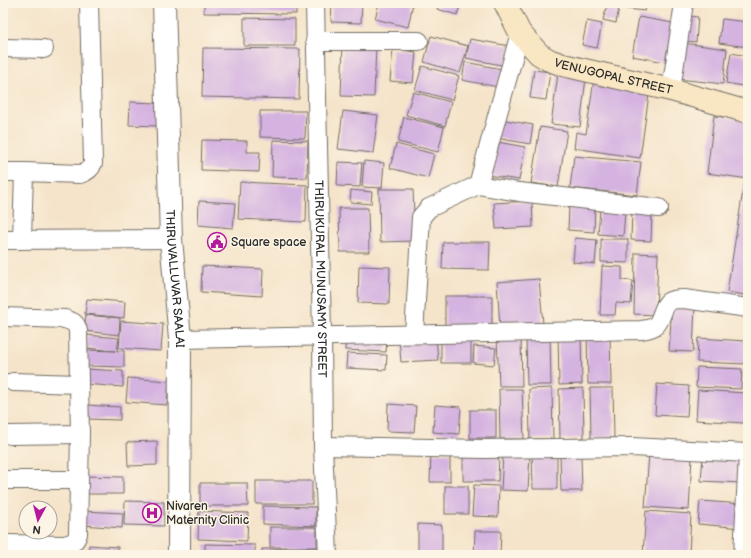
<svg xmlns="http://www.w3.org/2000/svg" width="751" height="558" font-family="'Balsamiq Sans',sans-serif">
	<rect width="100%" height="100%" fill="#fcf5e5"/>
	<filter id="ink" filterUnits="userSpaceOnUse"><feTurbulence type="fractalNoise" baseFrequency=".025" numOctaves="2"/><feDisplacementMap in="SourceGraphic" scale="8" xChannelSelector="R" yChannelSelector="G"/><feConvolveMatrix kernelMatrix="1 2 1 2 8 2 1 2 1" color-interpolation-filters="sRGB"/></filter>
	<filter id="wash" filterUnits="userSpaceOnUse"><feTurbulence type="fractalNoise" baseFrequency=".012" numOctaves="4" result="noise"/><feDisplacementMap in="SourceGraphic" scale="16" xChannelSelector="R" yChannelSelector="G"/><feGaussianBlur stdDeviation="0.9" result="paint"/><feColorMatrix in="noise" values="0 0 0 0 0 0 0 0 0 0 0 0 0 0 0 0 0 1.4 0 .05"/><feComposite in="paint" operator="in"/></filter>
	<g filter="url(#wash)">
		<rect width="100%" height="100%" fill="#f5e4ca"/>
		<g id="blocks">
			<g fill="#d5b3e1">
				<path d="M204,3H296V14L204,13Z"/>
				<path d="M332,3H362L361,23L331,22Z"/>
				<path d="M379,3H413L408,27L375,19Z"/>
				<path d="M439,3H461L457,15L437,9Z"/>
				<path d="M628,3H646L645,11L627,9Z"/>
				<path d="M607,5L619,8L616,23L603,20Z"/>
				<path d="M686,16L698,17L696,42L684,41Z"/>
				<path d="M639,17L673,23L665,62L632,56Z"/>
				<path d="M244,18L295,19V46H244Z"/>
				<path d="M722,19L748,22V47L719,43Z"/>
				<path d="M587,21L602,24L597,48L582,45Z"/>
				<path d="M431,36L468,46L460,73L424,62Z"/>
				<path d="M470,39L510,46L506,66L466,58Z"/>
				<path d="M343,43L376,45L374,97L341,96Z"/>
				<path d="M683,43L727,49L723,84L679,79Z"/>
				<path d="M203,48L300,49L299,99L202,97Z"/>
				<path d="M393,49L416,52L413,83L390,81Z"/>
				<path d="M731,53L748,56V87L726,83Z"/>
				<path d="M465,62L507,70L503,88L462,80Z"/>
				<path d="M422,66L459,76L452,100L415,90Z"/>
				<path d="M534,70L550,72L546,100L530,98Z"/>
				<path d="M558,74L586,78L580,127L551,124Z"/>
				<path d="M594,79L650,87L640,158L574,148L576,132L586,134Z"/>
				<path d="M413,92L451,102L445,126L406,115Z"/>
				<path d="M130,102L159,103V126L129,125Z"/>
				<path d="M260,111H306L305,138L260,137Z"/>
				<path d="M343,111L378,115L373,153L338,149Z"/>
				<path d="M714,116L748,120V179L707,173Z"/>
				<path d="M404,117L444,127L438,152L398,142Z"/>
				<path d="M500,119L533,125L530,144L496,138Z"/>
				<path d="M540,127L567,131L558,187L531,183Z"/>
				<path d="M202,140L247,141V152H260L259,172L201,170Z"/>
				<path d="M273,140L308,141L307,178L272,177Z"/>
				<path d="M492,141L525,147L519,180L487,175Z"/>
				<path d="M396,144L434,154L428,178L390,168Z"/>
				<path d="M574,156L641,162L637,195L570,188Z"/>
				<path d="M364,161L384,163L382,188L362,187Z"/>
				<path d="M338,162L362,163L360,187L337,186Z"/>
				<path d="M240,182L307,185L306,222L238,219Z"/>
				<path d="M744,184H748V274L745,295L727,292Z"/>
				<path d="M379,189H413L415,241L380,242Z"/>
				<path d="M351,190L372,192L371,204L350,202Z"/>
				<path d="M199,201L235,203L233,228L198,225Z"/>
				<path d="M532,201L533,227L496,229L494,203Z"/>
				<path d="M569,206L595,207L594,232L568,230Z"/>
				<path d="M339,208H368L369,252H340Z"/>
				<path d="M600,209L625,212L623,236L598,234Z"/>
				<path d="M632,210L652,211L651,241L631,240Z"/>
				<path d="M575,238L597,240L595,264L573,262Z"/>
				<path d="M601,239H628V263L601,262Z"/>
				<path d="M443,242H490L489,270L442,269Z"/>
				<path d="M635,253L658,254L656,315L634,314Z"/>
				<path d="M202,266L263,269L262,296L201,292Z"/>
				<path d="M359,266L390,267L389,304L358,303Z"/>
				<path d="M602,266L622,267V280L633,281L631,304L616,303L615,315H600Z"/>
				<path d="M539,279L543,324L500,327L497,282Z"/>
				<rect x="445" y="296" width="47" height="31"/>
				<path d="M87,299L125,302L124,318L85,314Z"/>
				<path d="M672,304L695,305L693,352L669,351Z"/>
				<path d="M86,315L120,318L119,335L84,331Z"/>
				<path d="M121,321L163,324L161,351L119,348Z"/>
				<path d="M581,334L582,384L559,385L558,335Z"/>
				<path d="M587,334H610L611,384H588Z"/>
				<path d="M87,335L119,338L117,351H124V367L86,366V350L115,351L86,348Z"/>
				<path d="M441,335L471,336V363H441Z"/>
				<path d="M526,335H550L551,385H527Z"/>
				<path d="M436,336L438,360L401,362L399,338Z"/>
				<path d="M497,336H521L522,386H499Z"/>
				<path d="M346,338L387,340L386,352L345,350Z"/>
				<path d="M698,338L746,341L745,364L697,362Z"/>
				<path d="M474,346L496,348L494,365L473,363Z"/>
				<path d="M347,353L387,355L386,370L346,368Z"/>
				<path d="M697,367L742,369L741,389L696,387Z"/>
				<path d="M85,369L123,371V387L84,384Z"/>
				<path d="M128,378L169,381L167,405L126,402Z"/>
				<path d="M657,384L689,386L687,417L655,415Z"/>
				<path d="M552,388L553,439H530L529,389Z"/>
				<path d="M583,388L584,438L560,439L559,389Z"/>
				<path d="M590,388H613L614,438L591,439Z"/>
				<path d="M499,389H522L524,439H500Z"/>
				<path d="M698,390L746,393L744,423L696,420Z"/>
				<path d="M388,404L416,406L414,432L387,431Z"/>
				<path d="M86,405L120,407V420L85,419Z"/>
				<path d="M435,405L461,407L459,434L433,432Z"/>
				<rect x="470" y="410" width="26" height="28"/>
				<path d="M157,441V465L128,466L127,442Z"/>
				<path d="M557,451V489H533L532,452Z"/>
				<path d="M431,453H450V482H430Z"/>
				<path d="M503,453L530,455L528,491L501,490Z"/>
				<path d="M463,454L499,455L498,481H463Z"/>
				<path d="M649,454L692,457L689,510L645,507Z"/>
				<path d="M560,455H581L582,491H561Z"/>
				<path d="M703,456L744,458L742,483L701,481Z"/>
				<path d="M84,476L123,477V494H84Z"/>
				<rect x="256" y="481" width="56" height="23"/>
				<path d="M200,483H247L248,506H200Z"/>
				<path d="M474,485L499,486L498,517L472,516Z"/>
				<rect x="445" y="486" width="23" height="28"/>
				<path d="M125,501L164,502V526L124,525Z"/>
				<path d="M700,501L744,504L742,528L698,524Z"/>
				<path d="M263,506L316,507V526L263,524Z"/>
				<path d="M83,511L123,513L122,528L82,525Z"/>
				<path d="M199,511L248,513L247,541L198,539Z"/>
				<path d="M646,511L691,514L689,555H643Z"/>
				<path d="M418,524L442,525V555H418Z"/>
				<rect x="270" y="527" width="47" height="20"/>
				<path d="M475,531H501L500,555H474Z"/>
				<path d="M205,544L255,545V555H205Z"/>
				<path d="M89,545L118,547V555H88Z"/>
				<path d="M322,548V555H262V549Z"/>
			</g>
		</g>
	</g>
	<g filter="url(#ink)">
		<use href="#blocks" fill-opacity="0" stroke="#726c63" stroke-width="1"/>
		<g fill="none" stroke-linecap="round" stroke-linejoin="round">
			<g stroke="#726c63" stroke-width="20">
				<g id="minor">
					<path id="s1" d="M315,3L322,335L323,446L328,555"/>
					<path d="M520,33L478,185L519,192L659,208"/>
					<path d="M315,41H419"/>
					<path d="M3,48L44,49"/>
					<path d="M671,90L684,3"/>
					<path d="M3,172H24L80,174C87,172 91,169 93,163L89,3"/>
					<path d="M3,240L171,239"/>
					<path d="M22,240L24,172"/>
					<path d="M3,317L65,319C73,322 76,322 78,331L80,434L10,435"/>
					<path d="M414,334L421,217L429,208L478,185"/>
					<path d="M180,339L641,330C657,328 658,325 663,311C664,308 666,304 668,302C672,299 679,299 684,299L748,308"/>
					<path d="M13,382L79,384"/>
					<path d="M323,446L485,449L632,447L748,453L743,555"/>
					<path d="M3,480H79"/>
					<path d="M3,544L64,545C72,543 75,543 78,534L80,434"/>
				</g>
			</g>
			<g stroke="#726c63" stroke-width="24">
				<g id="tertiary">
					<path id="s2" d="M164,3L171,239L180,339L179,555"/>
				</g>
			</g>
			<g stroke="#726c63" stroke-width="24">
				<g id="secondary">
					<path id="s3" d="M505,3L520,33L539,54L549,60L563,65L671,90L748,112"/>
				</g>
			</g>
			<use href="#minor" stroke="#fff" stroke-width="18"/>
			<use href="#tertiary" stroke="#fff" stroke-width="22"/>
			<use href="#secondary" stroke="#f9e7c3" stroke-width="22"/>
		</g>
	</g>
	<defs>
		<g id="civic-ring" transform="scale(1)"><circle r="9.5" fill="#fcf5e5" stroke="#b5179e" stroke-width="1.5"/><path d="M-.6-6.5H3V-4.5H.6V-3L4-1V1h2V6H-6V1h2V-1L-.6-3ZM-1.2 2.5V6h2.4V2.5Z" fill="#b5179e"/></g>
		<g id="hospital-ring" transform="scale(1)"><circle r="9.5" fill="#fcf5e5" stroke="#b5179e" stroke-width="1.5"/><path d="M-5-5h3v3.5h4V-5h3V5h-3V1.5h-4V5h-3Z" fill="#b5179e"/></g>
	</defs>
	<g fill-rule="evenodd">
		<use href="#civic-ring" x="217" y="242"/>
		<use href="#hospital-ring" x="152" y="513"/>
	</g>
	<g text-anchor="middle" stroke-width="3" stroke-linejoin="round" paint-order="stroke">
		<g font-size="12" fill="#2b2b2b" stroke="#fcf5e5">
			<text dy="4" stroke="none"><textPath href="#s3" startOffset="140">VENUGOPAL STREET</textPath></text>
			<text dy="4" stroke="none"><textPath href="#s2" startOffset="276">THIRUVALLUVAR SAALAI</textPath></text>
			<text dy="4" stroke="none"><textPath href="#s1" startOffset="276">THIRUKURAL MUNUSAMY STREET</textPath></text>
		</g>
		<g font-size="12" fill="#2b2b2b" stroke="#fcf5e5" text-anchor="start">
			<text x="231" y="246">Square space</text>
			<text x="166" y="510">Nivaren<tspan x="166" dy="14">Maternity Clinic</tspan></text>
		</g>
	</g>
	<rect width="751" height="558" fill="none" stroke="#fcf5e5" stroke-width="16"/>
	<g transform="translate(38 520) rotate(187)"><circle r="19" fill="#fcf5e5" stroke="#a8a49b"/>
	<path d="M0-3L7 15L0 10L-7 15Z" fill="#b5179e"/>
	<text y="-6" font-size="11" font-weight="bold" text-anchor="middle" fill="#2b2b2b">N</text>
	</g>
</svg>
